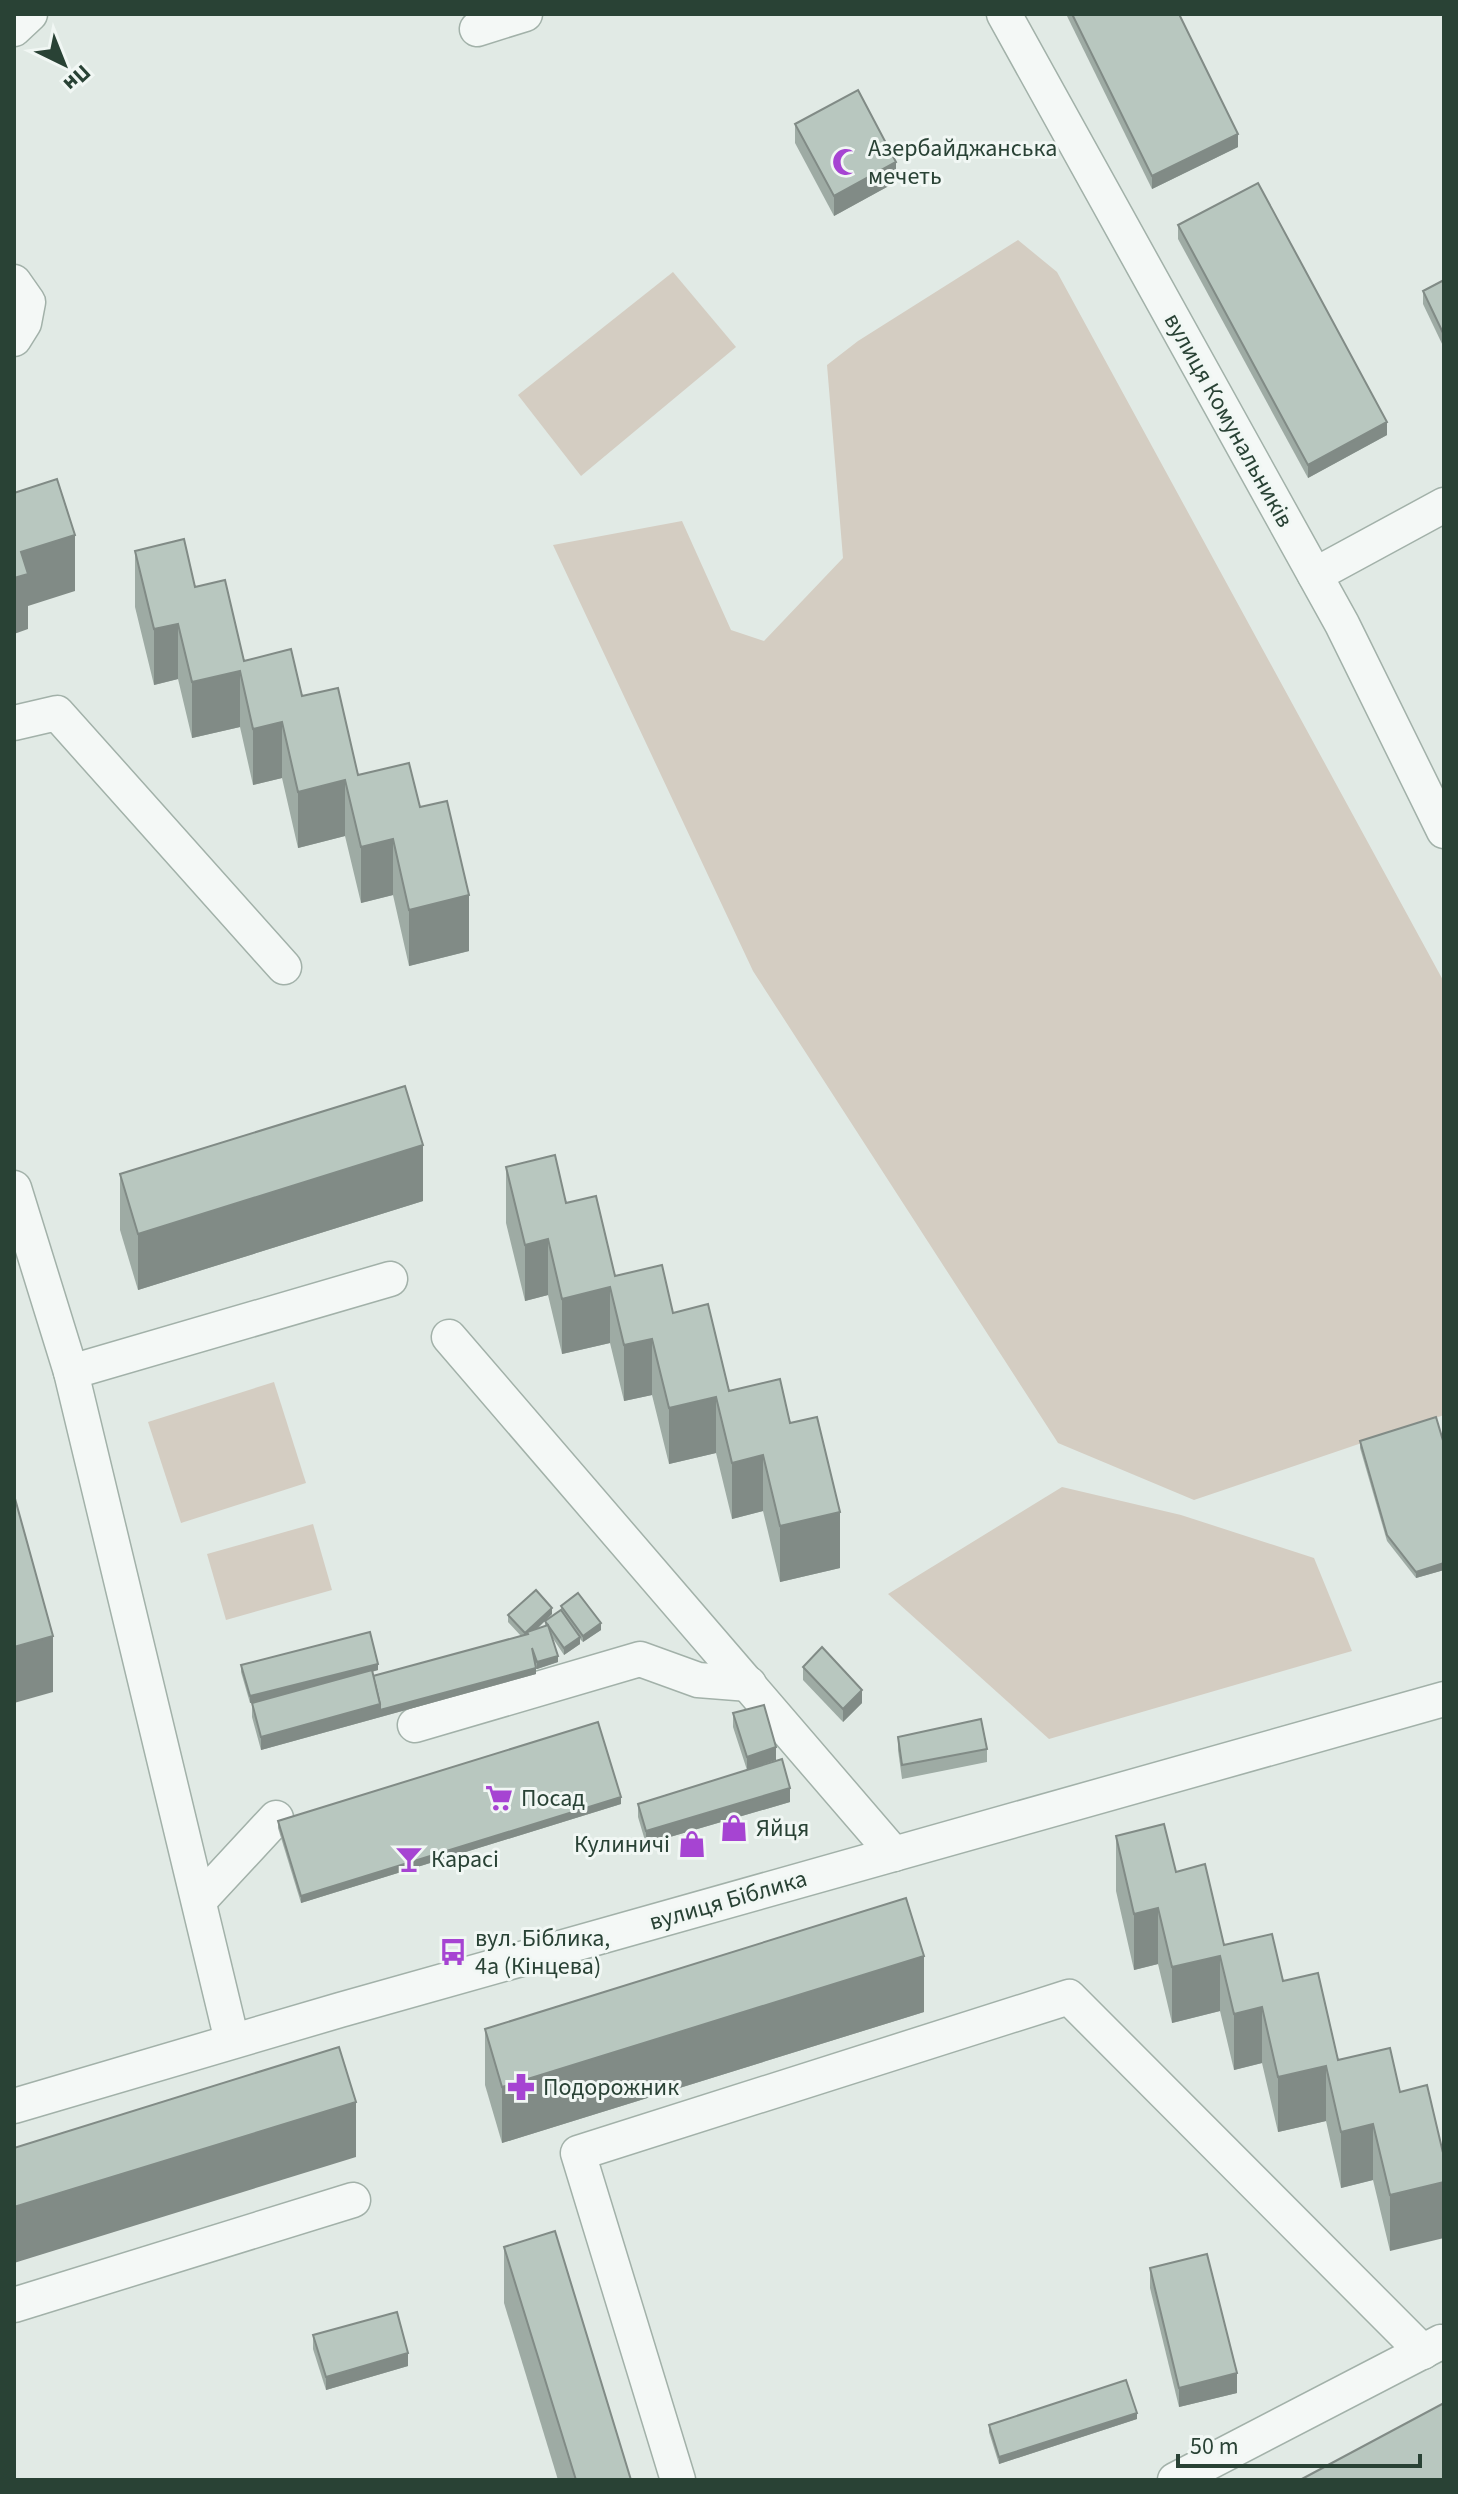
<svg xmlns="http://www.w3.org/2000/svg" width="1458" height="2494" font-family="'Source Sans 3',sans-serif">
	<rect width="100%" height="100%" fill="#e1eae5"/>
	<g fill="#d4cdc2">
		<path d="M1018,240L1057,272L1444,982V1415L1194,1500L1058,1443L753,971L553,545L682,521L731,630L764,641L843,558L827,365L858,341Z"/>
		<path d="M673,272L736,347L581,476L518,395Z"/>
		<path d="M274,1382L306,1483L181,1523L148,1422Z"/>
		<path d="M1062,1487L1181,1515L1314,1558L1352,1651L1049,1739L888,1594Z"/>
		<path d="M313,1524L332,1590L226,1620L207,1554Z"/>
	</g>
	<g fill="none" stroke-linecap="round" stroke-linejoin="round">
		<g stroke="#a2b1a9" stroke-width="37">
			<g id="minor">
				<path d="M1004,14L1342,624L1444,831"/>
				<path d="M14,29L30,14"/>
				<path d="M477,29L525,14"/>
				<path d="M14,282L28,302L24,323L14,339"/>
				<path d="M1315,575L1444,505"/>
				<path d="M14,723L57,713L284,967"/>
				<path d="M14,1188L71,1372L232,2041"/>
				<path d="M449,1337L894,1854"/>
				<path d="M71,1372L390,1279"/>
				<path d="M415,1725L640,1659L698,1680L749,1684"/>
				<path d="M199,1901L276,1818"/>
				<path d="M14,2106L340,2010L1444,1699"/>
				<path d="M14,2305L353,2200"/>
				<path d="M678,2480L578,2153L1069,1997L1423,2352"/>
				<path d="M1175,2480L1441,2342"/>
			</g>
		</g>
		<use href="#minor" stroke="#f4f8f6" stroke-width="34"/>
	</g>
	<g fill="#9eaba4">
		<path d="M1066,14H1179L1238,147L1152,189Z"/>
		<path d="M795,124L896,182L834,216L795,143Z"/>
		<path d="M1178,225L1387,435L1308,478L1178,239Z"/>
		<path d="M1444,280V348L1423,304V291Z"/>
		<path d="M135,551L195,587L244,661L302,696L358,775L420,807L469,951L409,966L393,895L361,903L345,836L298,848L282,778L253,785L240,727L192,738L178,679L154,685L135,607Z"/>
		<path d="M506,1167L566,1203L615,1276L673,1313L729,1391L790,1423L840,1568L780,1582L763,1511L732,1519L716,1453L669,1464L652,1395L624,1401L610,1343L562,1354L548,1295L525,1301L506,1223Z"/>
		<path d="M120,1174L423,1201L138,1290L120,1230Z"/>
		<path d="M1360,1441L1444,1444V1570L1416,1578L1387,1541L1360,1448Z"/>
		<path d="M561,1606L601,1630L583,1642L580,1639V1644L564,1655L552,1637L558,1662L537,1669L535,1665L536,1674L261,1750L252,1717V1703L284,1694L250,1703L241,1672V1665L378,1670L372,1672L373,1676L521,1636L508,1622V1615L552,1614L537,1629L545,1626V1621L561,1610Z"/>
		<path d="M803,1667L862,1703L843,1722L803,1680Z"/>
		<path d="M733,1713L776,1760L755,1767L790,1802L646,1844L638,1817V1804L747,1770L733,1727Z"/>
		<path d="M898,1737L987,1749V1762L902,1779L898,1750Z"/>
		<path d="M621,1804L301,1903L278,1828V1821Z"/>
		<path d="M1116,1836L1176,1872L1224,1945L1283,1981L1338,2060L1400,2092L1390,2251L1373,2180L1341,2188L1326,2121L1278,2132L1262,2063L1234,2070L1220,2011L1172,2023L1158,1964L1134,1970L1116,1891Z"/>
		<path d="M924,2012L502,2143L485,2085V2029Z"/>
		<path d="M504,2247L631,2480H558L504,2303Z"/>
		<path d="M1150,2268L1237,2393L1179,2407L1150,2288Z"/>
		<path d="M313,2335L408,2366L326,2390L313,2349Z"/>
		<path d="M1137,2419L999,2464L989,2432V2425Z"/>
	</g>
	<g fill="#818b86">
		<path d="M1238,134V147L1152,189V176Z"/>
		<path d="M896,162V182L834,216V196Z"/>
		<path d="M1387,422V435L1308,478V465Z"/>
		<path d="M75,535V591L28,606V629L14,634V578L21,552Z"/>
		<path d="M178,624V679L154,685V629Z"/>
		<path d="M240,671V727L192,738V682Z"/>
		<path d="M282,722V778L253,785V729Z"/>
		<path d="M345,780V836L298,848V792Z"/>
		<path d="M393,839V895L361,903V847Z"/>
		<path d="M469,895V951L409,966V910Z"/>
		<path d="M423,1145V1201L138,1290V1234Z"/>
		<path d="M548,1239V1295L525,1301V1245Z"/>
		<path d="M610,1287V1343L562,1354V1299Z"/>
		<path d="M652,1339V1395L624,1401V1345Z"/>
		<path d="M716,1397V1453L669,1464V1408Z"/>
		<path d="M763,1455V1511L732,1519V1463Z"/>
		<path d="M840,1512V1568L780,1582V1526Z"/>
		<path d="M1444,1563V1570L1416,1578V1572Z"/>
		<path d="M552,1608V1614L525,1640V1633Z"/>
		<path d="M601,1623V1630L583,1642V1636Z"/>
		<path d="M53,1636V1692L14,1703V1647Z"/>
		<path d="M580,1637V1644L564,1655V1648Z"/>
		<path d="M558,1656V1662L537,1669V1662Z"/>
		<path d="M378,1664V1670L250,1703V1696Z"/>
		<path d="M536,1668V1674L261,1750V1737L380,1704Z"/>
		<path d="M862,1690V1703L843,1722V1709Z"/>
		<path d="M776,1747V1760L747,1770V1757Z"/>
		<path d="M790,1788V1802L646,1844V1831Z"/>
		<path d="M621,1797V1804L301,1903V1896Z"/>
		<path d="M1158,1908V1964L1134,1970V1914Z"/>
		<path d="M924,1956V2012L502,2143V2087Z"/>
		<path d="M1220,1956V2011L1172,2023V1967Z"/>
		<path d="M1262,2007V2063L1234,2070V2014Z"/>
		<path d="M1326,2066V2121L1278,2132V2077Z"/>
		<path d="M356,2102V2157L14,2263V2207Z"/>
		<path d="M1373,2124V2180L1341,2188V2132Z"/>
		<path d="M1444,2182V2238L1390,2251V2195Z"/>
		<path d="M408,2353V2366L326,2390V2377Z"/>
		<path d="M1237,2373V2393L1179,2407V2388Z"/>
		<path d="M1137,2413V2419L999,2464V2457Z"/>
	</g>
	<g fill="#b8c7bf" stroke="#818b86" stroke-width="2">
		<path d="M1072,14H1179L1238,134L1152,176Z"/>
		<path d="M858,90L896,162L834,196L795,124Z"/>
		<path d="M1258,183L1387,422L1308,465L1178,225Z"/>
		<path d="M1444,280V335L1423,291Z"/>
		<path d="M57,479L75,535L21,552L28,574L14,578V493Z"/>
		<path d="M184,539L195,587L225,580L244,661L291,649L302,696L338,688L358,775L409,763L420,807L447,801L469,895L409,910L393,839L361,847L345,780L298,792L282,722L253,729L240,671L192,682L178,624L154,629L135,551Z"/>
		<path d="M405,1086L423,1145L138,1234L120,1174Z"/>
		<path d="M555,1155L566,1203L596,1196L615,1276L662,1265L673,1313L708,1304L729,1391L780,1379L790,1423L817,1417L840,1512L780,1526L763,1455L732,1463L716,1397L669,1408L652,1339L624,1345L610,1287L562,1299L548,1239L525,1245L506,1167Z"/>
		<path d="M1436,1417L1444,1444V1563L1416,1572L1387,1535L1360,1441Z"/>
		<path d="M14,1495L53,1636L14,1647Z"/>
		<path d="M536,1590L552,1608L525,1633L508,1615Z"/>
		<path d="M578,1593L601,1623L583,1636L561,1606Z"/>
		<path d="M561,1610L580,1637L564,1648L545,1621Z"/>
		<path d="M548,1625L558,1656L537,1662L532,1648L536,1668L380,1710V1704L373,1676L528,1634L527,1632Z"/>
		<path d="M370,1632L378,1664L250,1696L241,1665Z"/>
		<path d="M822,1647L862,1690L843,1709L803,1667Z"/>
		<path d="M372,1670L380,1704L261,1737L252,1703Z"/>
		<path d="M764,1705L776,1747L747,1757L733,1713Z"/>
		<path d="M981,1719L987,1749L902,1765L898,1737Z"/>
		<path d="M598,1722L621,1797L301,1896L278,1821Z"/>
		<path d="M782,1759L790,1788L646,1831L638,1804Z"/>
		<path d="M1164,1824L1176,1872L1205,1864L1224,1945L1272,1934L1283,1981L1318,1973L1338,2060L1390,2048L1400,2092L1427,2085L1444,2157V2182L1390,2195L1373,2124L1341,2132L1326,2066L1278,2077L1262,2007L1234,2014L1220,1956L1172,1967L1158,1908L1134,1914L1116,1836Z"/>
		<path d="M906,1898L924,1956L502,2087L485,2029Z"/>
		<path d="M339,2047L356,2102L14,2207V2148Z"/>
		<path d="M555,2231L631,2480H576L504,2247Z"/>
		<path d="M1207,2254L1237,2373L1179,2388L1150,2268Z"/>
		<path d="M397,2312L408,2353L326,2377L313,2335Z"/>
		<path d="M1126,2380L1137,2413L999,2457L989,2425Z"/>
		<path d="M1444,2403V2480H1300Z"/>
	</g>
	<defs>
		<g id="mosque-bare" transform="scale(2.16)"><path d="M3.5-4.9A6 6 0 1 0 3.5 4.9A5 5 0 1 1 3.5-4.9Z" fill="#a644d2" stroke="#f1f7f4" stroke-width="2.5" paint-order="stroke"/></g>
		<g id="supermarket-bare" transform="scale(2.16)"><path d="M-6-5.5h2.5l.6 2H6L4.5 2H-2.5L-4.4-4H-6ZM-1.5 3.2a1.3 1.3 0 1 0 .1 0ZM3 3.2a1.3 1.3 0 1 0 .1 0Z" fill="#a644d2" stroke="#f1f7f4" stroke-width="2.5" paint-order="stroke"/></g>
		<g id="shop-bare" transform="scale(2.16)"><path d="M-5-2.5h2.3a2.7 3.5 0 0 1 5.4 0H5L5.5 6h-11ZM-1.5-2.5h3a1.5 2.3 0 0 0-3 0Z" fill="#a644d2" stroke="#f1f7f4" stroke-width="2.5" paint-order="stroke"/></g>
		<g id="bar-bare" transform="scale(2.16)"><path d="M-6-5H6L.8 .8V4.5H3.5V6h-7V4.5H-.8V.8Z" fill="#a644d2" stroke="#f1f7f4" stroke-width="2.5" paint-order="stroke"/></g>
		<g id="bus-bare" transform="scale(2.16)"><path d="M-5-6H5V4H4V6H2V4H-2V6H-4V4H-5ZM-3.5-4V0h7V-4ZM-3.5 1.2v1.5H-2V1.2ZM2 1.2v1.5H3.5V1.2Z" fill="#a644d2" stroke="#f1f7f4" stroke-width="2.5" paint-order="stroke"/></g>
		<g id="pharmacy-bare" transform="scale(2.16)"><path d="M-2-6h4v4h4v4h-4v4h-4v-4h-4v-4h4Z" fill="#a644d2" stroke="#f1f7f4" stroke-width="2.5" paint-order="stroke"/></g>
	</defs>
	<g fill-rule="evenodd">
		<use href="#mosque-bare" x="846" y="162"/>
		<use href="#supermarket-bare" x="499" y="1798"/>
		<use href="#shop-bare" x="734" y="1828"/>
		<use href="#shop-bare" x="692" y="1844"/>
		<use href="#bar-bare" x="409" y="1859"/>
		<use href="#bus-bare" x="453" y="1952"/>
		<use href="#pharmacy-bare" x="521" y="2087"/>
	</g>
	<g text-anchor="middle" stroke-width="6" stroke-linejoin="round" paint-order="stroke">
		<g font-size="24" fill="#294235" stroke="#f1f7f4" text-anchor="start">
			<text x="868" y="156">Азербайджанська<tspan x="868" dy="28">мечеть</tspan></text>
			<text x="521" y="1806">Посад</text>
			<text x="756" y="1836">Яйця</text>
			<text x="670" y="1852" text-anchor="end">Кулиничі</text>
			<text x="431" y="1867">Карасі</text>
			<text x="475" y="1946">вул. Біблика,<tspan x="475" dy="28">4а (Кінцева)</tspan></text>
			<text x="543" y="2095">Подорожник</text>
		</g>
		<g font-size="24" fill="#294235" stroke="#f1f7f4">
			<text transform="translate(1229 420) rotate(61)" y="8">вулиця Комунальників</text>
			<text transform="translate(728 1900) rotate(-16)" y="8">вулиця Біблика</text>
		</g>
	</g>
	<rect width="1458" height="2494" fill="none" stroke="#294235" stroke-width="32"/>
	<g transform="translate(64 64) rotate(137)" stroke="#f1f7f4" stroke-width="6" paint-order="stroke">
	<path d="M0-6L14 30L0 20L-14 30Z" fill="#294235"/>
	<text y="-12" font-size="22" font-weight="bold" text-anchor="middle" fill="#294235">Пн</text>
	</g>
	<path d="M1178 2454v12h242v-12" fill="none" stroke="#294235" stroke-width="4"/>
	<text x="1190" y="2454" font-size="24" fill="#294235" stroke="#f1f7f4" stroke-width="6" paint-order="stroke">50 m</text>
</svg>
